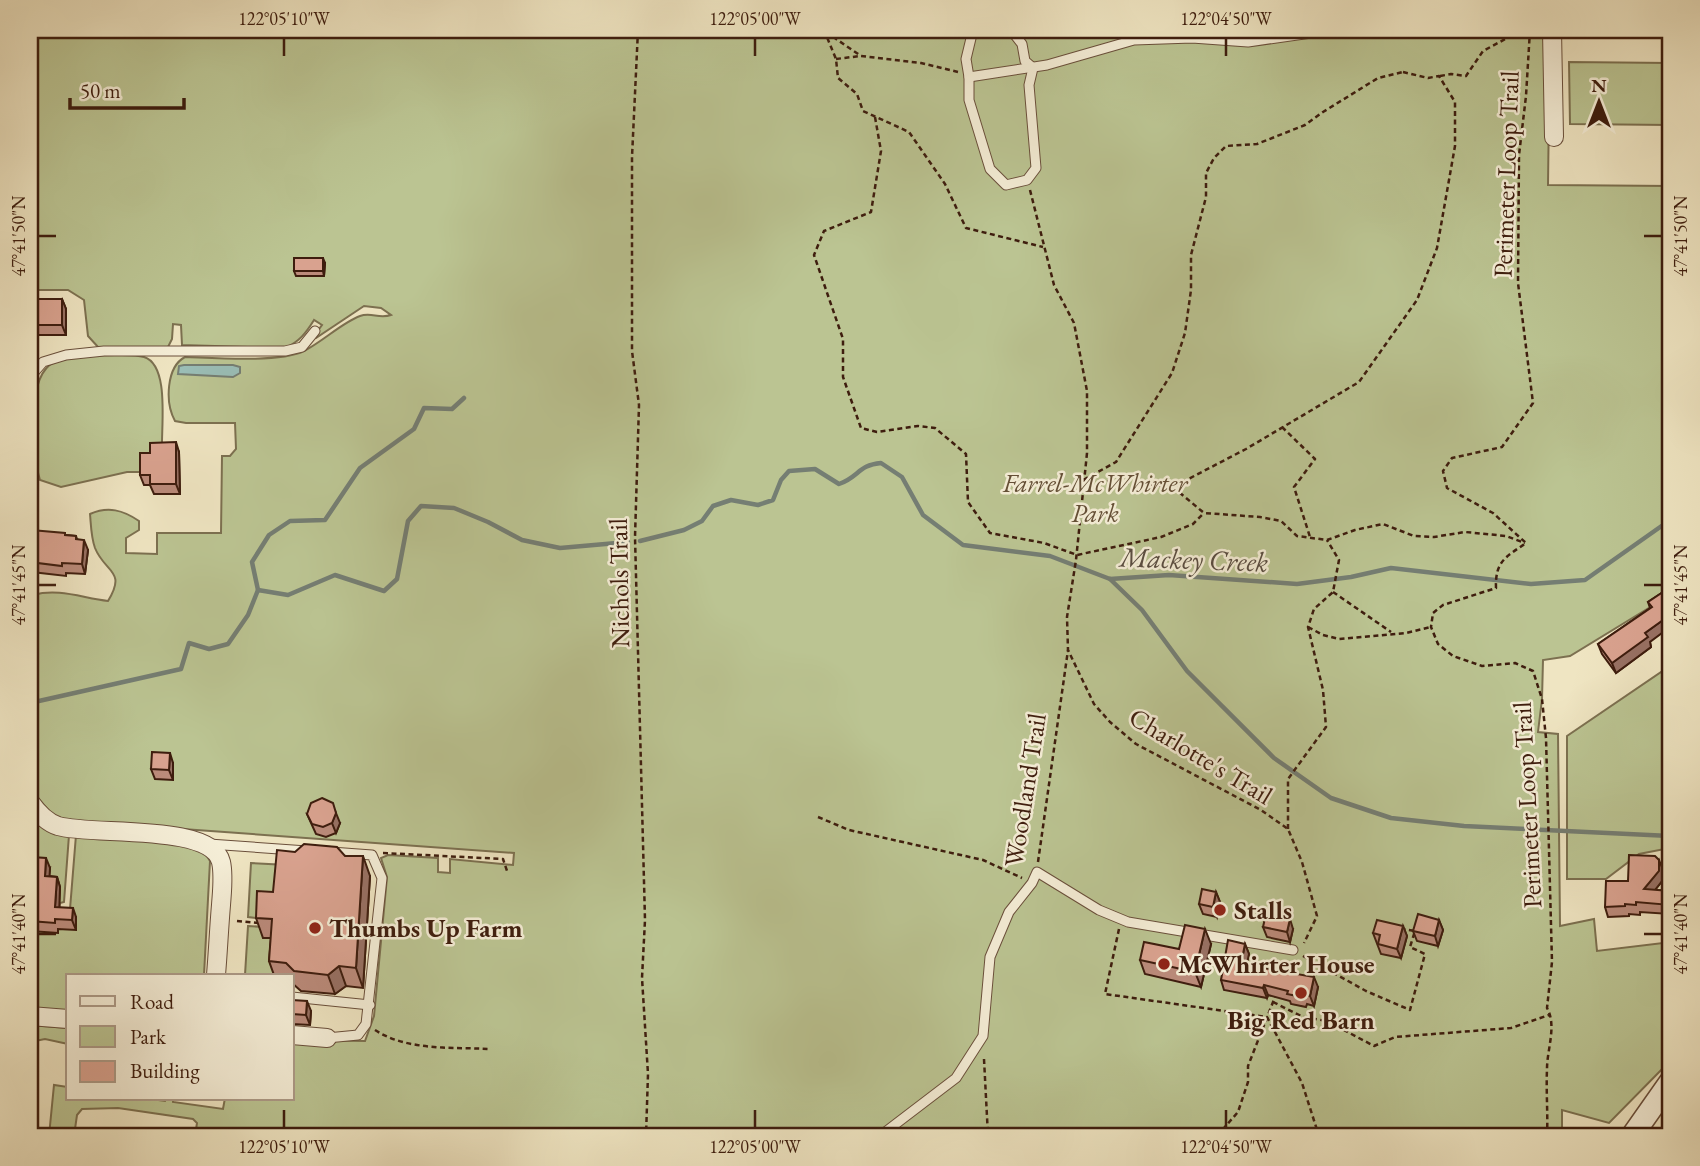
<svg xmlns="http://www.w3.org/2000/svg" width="1700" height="1166" font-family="'EB Garamond',serif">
	<rect width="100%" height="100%" fill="#efe5c2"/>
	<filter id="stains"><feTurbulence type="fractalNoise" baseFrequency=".00286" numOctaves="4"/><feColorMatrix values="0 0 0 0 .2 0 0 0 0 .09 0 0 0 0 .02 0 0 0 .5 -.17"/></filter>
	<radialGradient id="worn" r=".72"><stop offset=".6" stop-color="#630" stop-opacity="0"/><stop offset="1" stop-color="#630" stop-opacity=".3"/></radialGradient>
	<g fill="#bbc492" stroke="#7c7050" stroke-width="2">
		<path d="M30,30H1550L1548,185L1670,186V595L1570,656L1543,660L1542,699L1538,732L1558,734L1560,926L1594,919L1597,951L1663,943L1670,947V1061L1609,1123L1562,1110V1136H195L197,1123L193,1119L118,1108L82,1109L77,1115L74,1136H49L54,1085L68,1087V1098H143L165,1101L166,1098H173V1102L223,1109L225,1098H292V1040L365,1041L374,1016L387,877L381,858L388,855L438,858V872L450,873V859L513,865L514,853L57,820L30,789V594L33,595C59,588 82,598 108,601C127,570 105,573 95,548C91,537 91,525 90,514C108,506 123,510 139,521V530L126,538V553L157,554V533H221L222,456H230L236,449L235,423H186L175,421C165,403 166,367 185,357C214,358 279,363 304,351C322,342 343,322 360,316C371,312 379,319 391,315L381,308L364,306L316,338L314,336L322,325L314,320C306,333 299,342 285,348L182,345L181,325L173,324L172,339L168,347H98L88,336L84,300L68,290H30Z"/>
		<path d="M1569,62L1670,63V125L1570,124Z"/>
		<path d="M99,355C112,356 131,353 144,357C170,365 161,427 162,450L150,460L141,461L140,472H127L61,487L40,480C32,455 25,374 55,362C67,357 86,357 99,355Z"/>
		<path d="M1670,666V848L1639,854L1606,879H1567V736Z"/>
		<path d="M30,812L69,835L64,902L60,903L59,909H70L76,835L176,841L205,853L210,861L204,975H68V1013L30,1010Z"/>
		<path d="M251,863L287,865L264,919L248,917Z"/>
		<path d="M248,926L264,927L279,939L276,975H245Z"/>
		<path d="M30,1025L68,1028V1044L45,1039L30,1042Z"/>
	</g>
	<path fill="#9abeb7" stroke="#757e73" stroke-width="2" d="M184,365H233L240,367V373L233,377L178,374L179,366Z"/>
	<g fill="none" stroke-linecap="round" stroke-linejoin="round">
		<g stroke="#757e73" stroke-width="4.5">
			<path d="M640,541L684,530L702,521L713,506L731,500L758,505L773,500L781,480L789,471L815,469L839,484C859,477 858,465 881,463L902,477L923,515L963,545L1050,556L1110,579L1169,575L1297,584L1351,577L1391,568L1531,584L1585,580L1663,525L1670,508"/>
			<path d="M1110,579L1142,610L1187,671L1274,758L1331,798L1391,818L1464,826L1670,836"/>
			<path d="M258,590L252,562L269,535L290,521L325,520L360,468L414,429L424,408L452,409L464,398"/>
			<path d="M30,703L181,669L189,643L209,649L228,644L248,615L258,590L288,595L335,575L384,591L397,579L408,521L421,506L454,508L488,522L522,540L560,548L628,542"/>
		</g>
		<g stroke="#6a4f3b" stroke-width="11">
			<g id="service">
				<path d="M973,30L966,59L969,77V100L990,169L1006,185L1027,180L1036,168L1029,85L1033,68L1025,61L1022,44L1011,30"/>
				<path d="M969,77L1047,65L1134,40L1192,38L1248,42L1332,30"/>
				<path d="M30,377L43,362L66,355L104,351H285L302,347L315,331"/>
				<path d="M30,466V485"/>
				<path d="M209,844L307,851"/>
				<path d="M292,997L370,1005"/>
				<path d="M327,1038L358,1035L366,1024L382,878L372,855L331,852"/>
				<path d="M30,1065V1136"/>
				<path d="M880,1136L956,1078L983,1036L990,957L1009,912L1032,883L1037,872L1099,910L1128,922L1293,950"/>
			</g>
		</g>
		<g stroke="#6a4f3b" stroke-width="20">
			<g id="minor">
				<path d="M1552,30L1554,137"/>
				<path d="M30,802C37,812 46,822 58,826C92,836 212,823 221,862C224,875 222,891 221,905C219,928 218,952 216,975"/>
				<path d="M30,1016L68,1019"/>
				<path d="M292,1035L327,1038"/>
			</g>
		</g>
		<g stroke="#6a4f3b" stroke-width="24">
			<path id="tertiary" d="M1632,1136L1670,1082"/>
		</g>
		<g stroke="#3e1d0e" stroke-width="2.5" stroke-dasharray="5 3.5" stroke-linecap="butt">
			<path d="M638,30L632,157V351L639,405L635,537L645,920L642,978L648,1074L646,1136"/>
			<path d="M824,30L836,59L838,78L857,94L863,111L909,132L945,184L966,228L1043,247"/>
			<path d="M1530,30L1526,96L1519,155L1518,283L1533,403L1502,447L1452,458L1443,471L1447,488L1493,513L1526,543C1506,557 1495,561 1496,588L1443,605L1433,613L1431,627L1438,644L1453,656L1482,666L1515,663L1533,671L1542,699L1546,738L1552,962L1547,1008C1557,1026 1547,1049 1547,1069C1546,1091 1548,1114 1547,1136"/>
			<path d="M826,32L861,56L921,63L958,72"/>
			<path d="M836,59L860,56"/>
			<path d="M1403,72L1428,78L1439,76L1455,102V146L1437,248L1417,300L1359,382L1246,449L1173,487L1085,479L1116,462L1172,373L1185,333L1191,290V255L1206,197V173L1214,158L1226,146L1257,144L1305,125L1323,112L1378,78Z"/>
			<path d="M1440,76L1451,74L1466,76L1483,51L1522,30"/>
			<path d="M875,117L881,151L871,212L824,231L814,255L843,339V377L861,428L877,432L918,426L935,428L966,454L968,502L990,533L1044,543L1077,555L1161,537L1193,524L1204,513"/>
			<path d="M1030,190L1054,285L1074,323L1087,391V453L1076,560L1067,617L1068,650L1094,704L1110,722L1136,744L1261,810L1288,829L1302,862L1317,916L1304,943"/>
			<path d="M1282,427L1315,459L1294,487L1310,537"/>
			<path d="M1173,487L1204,513L1260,517L1281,521L1297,536L1327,540L1355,530L1383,524L1414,536L1434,537L1465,532L1506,536L1525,543"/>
			<path d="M1333,592L1391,632"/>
			<path d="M1308,627L1323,635L1339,639L1406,633L1431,627"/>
			<path d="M818,817L849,830L983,860L1022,878"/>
			<path d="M1288,829V779L1326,727L1323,690L1308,627L1314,609L1333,592L1339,560L1327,540"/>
			<path d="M383,853L503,859L507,871"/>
			<path d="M1038,862L1068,650"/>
			<path d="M237,921L258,923"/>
			<path d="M1119,929L1105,994L1267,1017L1302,1083L1319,1136"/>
			<path d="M1303,956L1366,991L1410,1010L1425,954L1410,947L1415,931L1403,929"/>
			<path d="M1284,974L1289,961"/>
			<path d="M1273,1002L1303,1017L1327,1021L1374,1046L1395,1037L1511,1028L1549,1015"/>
			<path d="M375,1030C407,1051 452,1047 489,1049"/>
			<path d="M984,1059L988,1136"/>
			<path d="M1217,1136L1238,1112L1248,1082V1066L1275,997"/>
		</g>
		<use href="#service" stroke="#f5eed7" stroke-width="9"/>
		<use href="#minor" stroke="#f5eed7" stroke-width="18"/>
		<use href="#tertiary" stroke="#f5eed7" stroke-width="21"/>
	</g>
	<g fill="#bb8b7b" stroke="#3e1d0e" stroke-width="2">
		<path d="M325,263L324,276H296L294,271Z"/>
		<path d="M62,299L66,309V335H35L32,325Z"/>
		<path d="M179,452L180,494H154L150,485H144L140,475Z"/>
		<path d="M66,535L76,536L77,539L88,550L85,574L66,573V576L32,572L30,562Z"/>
		<path d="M1663,592L1650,642L1651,647L1616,673L1602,654L1598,644L1650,608L1648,602Z"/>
		<path d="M173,763V780L155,779L151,769Z"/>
		<path d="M307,814L340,823L336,833L326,837L316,834Z"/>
		<path d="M345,856L370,876L363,988L346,986L335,994L301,991L292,983V975H274L269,961L271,938H263L256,918L273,892Z"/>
		<path d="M50,868L49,876L57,877L60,887L59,907L76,917V930L58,929V933L30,931V880Z"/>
		<path d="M1663,870L1662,881L1655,890L1670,891V914L1640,912V915L1629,914V916L1608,917L1605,907L1628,881Z"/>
		<path d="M1216,892L1220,902L1217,917L1203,914L1199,904Z"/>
		<path d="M1439,920L1443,930L1438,946L1417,941L1413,931Z"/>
		<path d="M1403,926L1407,936L1401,958L1381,954L1373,933Z"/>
		<path d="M1263,927L1293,929L1290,942L1267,937Z"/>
		<path d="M1211,944L1201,987L1145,974L1140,960L1179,949Z"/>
		<path d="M1245,944L1249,954L1246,965L1318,987L1314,1006L1307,1004L1306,1007L1291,1004L1290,1001L1268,995L1267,998L1224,990L1221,980Z"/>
		<path d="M292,1000L311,1011L310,1025L292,1024Z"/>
	</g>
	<g fill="#987164" stroke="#3e1d0e" stroke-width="2">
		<path d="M323,258L325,263L324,276L323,271Z"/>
		<path d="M62,299L66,309V335L62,325Z"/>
		<path d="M176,442L179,452L180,494L176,484Z"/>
		<path d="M84,540L88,550L85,574L82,564Z"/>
		<path d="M1670,615V627L1650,642L1651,647L1616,673L1612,663L1645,633Z"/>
		<path d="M170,753L173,763V780L169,770Z"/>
		<path d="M336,813L340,823L336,833L332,823Z"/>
		<path d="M363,856L370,876L363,988L356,968Z"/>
		<path d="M46,858L50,868L49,886L45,876Z"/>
		<path d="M1659,860L1663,870L1662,881L1648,899L1644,889Z"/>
		<path d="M57,877L60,887L59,917L55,907Z"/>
		<path d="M1216,892L1220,902L1217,917L1213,907Z"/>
		<path d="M73,908L76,917V930L72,920Z"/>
		<path d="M1290,919L1293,929L1290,942L1287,932Z"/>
		<path d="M1439,920L1443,930L1438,946L1435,936Z"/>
		<path d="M1403,926L1407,936L1401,958L1397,949Z"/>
		<path d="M1205,929L1211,944L1201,987L1195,972Z"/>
		<path d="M1245,944L1249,954L1245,974L1241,964Z"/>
		<path d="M339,966L346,986L335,994L328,975Z"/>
		<path d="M1314,977L1318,987L1314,1006L1310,996Z"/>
		<path d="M1264,985L1268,995L1267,998L1263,988Z"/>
		<path d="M307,1001L311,1011L310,1025L306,1015Z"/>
	</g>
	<g fill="#d9a28f" stroke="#3e1d0e" stroke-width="2">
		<rect x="294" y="258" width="29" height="13"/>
		<rect x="32" y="299" width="30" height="26"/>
		<path d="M176,442V484H150V475H140V453H150V443Z"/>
		<path d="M31,530L65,533V535L76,536V539L84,540L82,564L62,563V566L30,562Z"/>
		<path d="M1663,592L1670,602V615L1645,633L1648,637L1612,663L1598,644L1652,607L1648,602Z"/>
		<path d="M152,752L170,753L169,770L151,769Z"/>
		<path d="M322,798L333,803L336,813L332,823L323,827L312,824L307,814L311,803Z"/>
		<path d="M304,844L337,847L345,856H363L356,968L339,966L328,975L294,971L286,963L269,961L272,919L256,918L257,891L273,892L277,850L295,852Z"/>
		<path d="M1629,855L1655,856L1659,860V871L1644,889L1670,891V905L1636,902V905L1625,904V906L1605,907L1606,881H1628Z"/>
		<path d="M32,857L46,858L45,876L57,877L55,907L73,908L72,920L55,919V923L30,921V880Z"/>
		<path d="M1202,889L1216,892L1213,907L1199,904Z"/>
		<path d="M1266,914L1290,919L1287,932L1263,927Z"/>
		<path d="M1418,914L1439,920L1435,936L1413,931Z"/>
		<path d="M1377,920L1403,926L1397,949L1378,944L1380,935L1373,933Z"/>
		<path d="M1185,925L1205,929L1195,972L1140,960L1144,942L1179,949Z"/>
		<path d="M1228,940L1245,944L1241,964L1314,977L1310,996L1303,994L1302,997L1287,994L1288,991L1264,985L1263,988L1221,980Z"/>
		<path d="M292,1000L307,1001L306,1015L292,1014Z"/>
	</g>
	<path fill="none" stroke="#3e1d0e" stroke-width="2.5" d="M284,38V56M755,38V56M1226,38V56M38,236H56M1644,236H1662M38,585H56M1644,585H1662M38,934H56M1644,934H1662M284,1110V1128M755,1110V1128M1226,1110V1128"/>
	<g fill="#8f2418" stroke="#f5eed7" stroke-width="2.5">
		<circle cx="1220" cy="910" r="7"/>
		<circle cx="315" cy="928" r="7"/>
		<circle cx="1164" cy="964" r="7"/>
		<circle cx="1301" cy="993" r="7"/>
	</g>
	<g text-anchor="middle" stroke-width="5" stroke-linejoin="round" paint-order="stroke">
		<g font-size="26" fill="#3e1d0e" stroke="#f5eed7">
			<text transform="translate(1506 174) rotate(-88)" y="9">Perimeter Loop Trail</text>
			<text transform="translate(619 583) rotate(-91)" y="9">Nichols Trail</text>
			<text transform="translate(1201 756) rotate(31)" y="9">Charlotte's Trail</text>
			<text transform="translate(1025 790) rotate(-81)" y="9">Woodland Trail</text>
			<text transform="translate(1527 805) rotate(-93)" y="9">Perimeter Loop Trail</text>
		</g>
		<g font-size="26" font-style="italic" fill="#644f36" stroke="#f5eed7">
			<text x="1095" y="492">Farrel-McWhirter<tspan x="1095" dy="30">Park</tspan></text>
		</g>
		<g font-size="26" font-weight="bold" fill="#3e1d0e" stroke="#f5eed7" text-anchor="start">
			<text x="1234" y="919">Stalls</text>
			<text x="329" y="937">Thumbs Up Farm</text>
			<text x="1178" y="973">McWhirter House</text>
			<text x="1301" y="1029" text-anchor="middle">Big Red Barn</text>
		</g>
		<g font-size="28" font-style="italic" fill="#5a4d41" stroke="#f5eed7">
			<text transform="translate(1194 559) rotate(2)" y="10">Mackey Creek</text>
		</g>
	</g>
	<rect width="1700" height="1166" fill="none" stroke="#efe5c2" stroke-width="77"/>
	<rect x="66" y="974" width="228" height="126" fill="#f5eed7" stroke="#ac9a87" stroke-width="2"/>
	<rect x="80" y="996" width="35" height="10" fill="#f5eed7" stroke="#ac9a87" stroke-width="2"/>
	<text x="130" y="1009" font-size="21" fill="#3e1d0e">Road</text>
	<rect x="80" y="1026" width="35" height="21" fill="#bbc492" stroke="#ac9a87" stroke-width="2"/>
	<text x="130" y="1044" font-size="21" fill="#3e1d0e">Park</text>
	<rect x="80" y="1061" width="35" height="21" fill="#d9a28f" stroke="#ac9a87" stroke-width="2"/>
	<text x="130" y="1078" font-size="21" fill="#3e1d0e">Building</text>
	<g transform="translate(1599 102)" stroke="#f5eed7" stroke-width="5" paint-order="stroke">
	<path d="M0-5L12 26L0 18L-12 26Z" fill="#3e1d0e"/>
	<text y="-10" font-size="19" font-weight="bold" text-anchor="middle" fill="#3e1d0e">N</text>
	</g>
	<path d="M70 98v10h114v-10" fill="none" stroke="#3e1d0e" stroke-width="3.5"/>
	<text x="80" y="98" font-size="21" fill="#3e1d0e" stroke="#f5eed7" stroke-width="5" paint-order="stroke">50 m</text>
	<rect x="38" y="38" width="1624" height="1090" fill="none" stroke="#3e1d0e" stroke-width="2.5"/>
	<g font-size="18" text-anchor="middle" fill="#3e1d0e">
		<text x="284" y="25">122°05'10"W</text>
		<text x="755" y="25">122°05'00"W</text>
		<text x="1226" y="25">122°04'50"W</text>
		<text transform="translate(19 236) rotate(-90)" y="6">47°41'50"N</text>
		<text transform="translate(1681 236) rotate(-90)" y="6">47°41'50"N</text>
		<text transform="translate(19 585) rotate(-90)" y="6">47°41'45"N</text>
		<text transform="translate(1681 585) rotate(-90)" y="6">47°41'45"N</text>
		<text transform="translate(19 934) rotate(-90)" y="6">47°41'40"N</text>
		<text transform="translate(1681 934) rotate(-90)" y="6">47°41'40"N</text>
		<text x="284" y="1153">122°05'10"W</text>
		<text x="755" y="1153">122°05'00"W</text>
		<text x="1226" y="1153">122°04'50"W</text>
	</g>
	<rect width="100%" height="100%" filter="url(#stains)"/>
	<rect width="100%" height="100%" fill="url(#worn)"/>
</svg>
